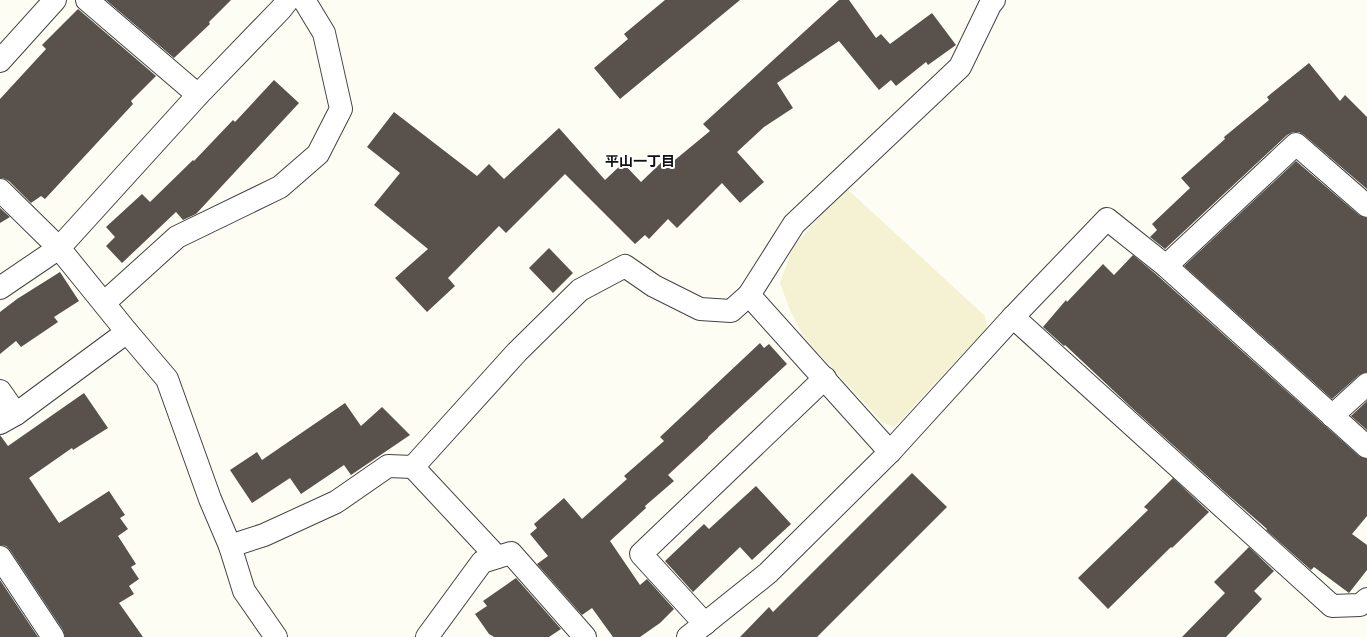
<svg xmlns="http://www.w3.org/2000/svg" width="1367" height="637" font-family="'Zilla Slab','Noto Sans JP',serif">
	<rect width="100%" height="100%" fill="#fefdf3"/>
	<path fill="#f4f2d3" d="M845,187L985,316L987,328L895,426L883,423L803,336L790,310L780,283L793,247Z"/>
	<g fill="#58514c">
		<path d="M106,0H231L209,22L210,24L174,58Z"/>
		<path d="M665,0H740L620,99L594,68L628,39L624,34Z"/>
		<path d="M839,0H849L876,38L881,34L890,44L932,13L956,45L928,65L926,62L896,86L891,80L879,90L839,41L777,83L793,108L764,127L737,152L764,182L740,203L722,183L677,228L668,219L649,239L645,235L635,244L565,174L506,233L499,226L448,278L455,286L427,312L395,278L428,249L374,205L400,173L367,147L394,112L477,176L489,164L504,179L559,128L605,180L623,163L641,182L665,159L670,164L710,131L703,124Z"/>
		<path d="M78,9L156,76L131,101L133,104L45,199L41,196L31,203L9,181L3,178H0V99L46,49L42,45Z"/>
		<path d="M1309,63L1340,101L1345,95L1367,117V189L1304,135L1299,132H1293L1287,135L1165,249L1150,237L1157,230L1152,224L1190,188L1181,178L1225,139L1224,137L1269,100L1267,97Z"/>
		<path d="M274,80L299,103L196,214L183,220L176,212L122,263L106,246L115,237L106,227L142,194L150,202L193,160L194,161L233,120L235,122Z"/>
		<path d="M1296,161L1359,215L1367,218V372L1359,375L1332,399L1184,266Z"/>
		<path d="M0,208L10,217L0,223Z"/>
		<path d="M549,248L573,273L553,293L529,268Z"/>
		<path d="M1133,255L1158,276L1359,456L1367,459V516L1352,534L1367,545V570L1349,593L1314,567L1311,570L1266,530L1267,529L1227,494L1131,407L1065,345L1064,346L1043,327L1066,300L1067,302L1103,264L1114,275Z"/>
		<path d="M60,272L79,301L54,317L58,322L21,347L16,341L0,354V312L17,299Z"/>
		<path d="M760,343L764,348L769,344L787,364L708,437V438L668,475L674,481L645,506L646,508L610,541L640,585L647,579L674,609L660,623L640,637H613L592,608L582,615L537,564L548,556L530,534L537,528L534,524L564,498L582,519L627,479L624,476L664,441L660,437Z"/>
		<path d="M84,393L108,428L73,450L72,448L29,478L59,523L109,491L125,515L120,518L128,529L118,536L136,564L131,567L139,579L129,586L134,594L119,603L143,637H65L63,630L10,550L6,546L0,545V435L8,446Z"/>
		<path d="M1367,401V430L1351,416Z"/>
		<path d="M345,403L361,426L382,407L410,435L351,475L344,465L301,494L290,478L252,503L230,470L257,452L262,460Z"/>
		<path d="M912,473L947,507L817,637H740L769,607L773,612Z"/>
		<path d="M1173,478L1209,512L1172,548L1171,547L1108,609L1078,578L1148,510L1144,507Z"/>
		<path d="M756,486L791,524L752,560L740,547L693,592L665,561L704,524L709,529Z"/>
		<path d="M1249,547L1274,571L1254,591L1262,599L1226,637H1182L1225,593L1214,582Z"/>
		<path d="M516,578L561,629L549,637H494L489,634L475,614L487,606L483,601Z"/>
		<path d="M0,580L38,637H0Z"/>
	</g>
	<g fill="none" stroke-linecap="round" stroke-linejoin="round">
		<g stroke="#434343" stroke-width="24">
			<g id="minor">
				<path d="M87,0L198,95"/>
				<path d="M0,61L55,0"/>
				<path d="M0,190L59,248L127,332L16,414L0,423"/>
				<path d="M1166,266L1296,144L1367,206"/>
				<path d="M0,288L59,248L198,95L281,9L288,0"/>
				<path d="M104,303L177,237L280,187L318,154L341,109L324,33L304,0"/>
				<path d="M1013,317L1107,219L1166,266L1367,447"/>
				<path d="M127,332L167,379L210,499L230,546L244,591L276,637"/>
				<path d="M0,391L16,414"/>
				<path d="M1332,416L1367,384"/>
				<path d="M890,452L749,295L794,224L960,67L990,5L994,0"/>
				<path d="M230,546L264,535L336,502L388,466L413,467"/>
				<path d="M0,557L53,637"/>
				<path d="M497,557L413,467L517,352L580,290L625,266L654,286L700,309L731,311L749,295"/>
				<path d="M705,624L641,554L825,378"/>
				<path d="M427,637L482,562L511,553L585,637"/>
				<path d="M688,637L768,573L890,452L1013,317L1332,606L1360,605L1367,599"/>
			</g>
		</g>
		<use href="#minor" stroke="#fff" stroke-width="22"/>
	</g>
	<g text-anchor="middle" stroke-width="4" stroke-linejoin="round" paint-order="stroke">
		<g font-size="14" font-weight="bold" fill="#101010" stroke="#fff">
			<text x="640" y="166">平山一丁目</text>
		</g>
	</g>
</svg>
